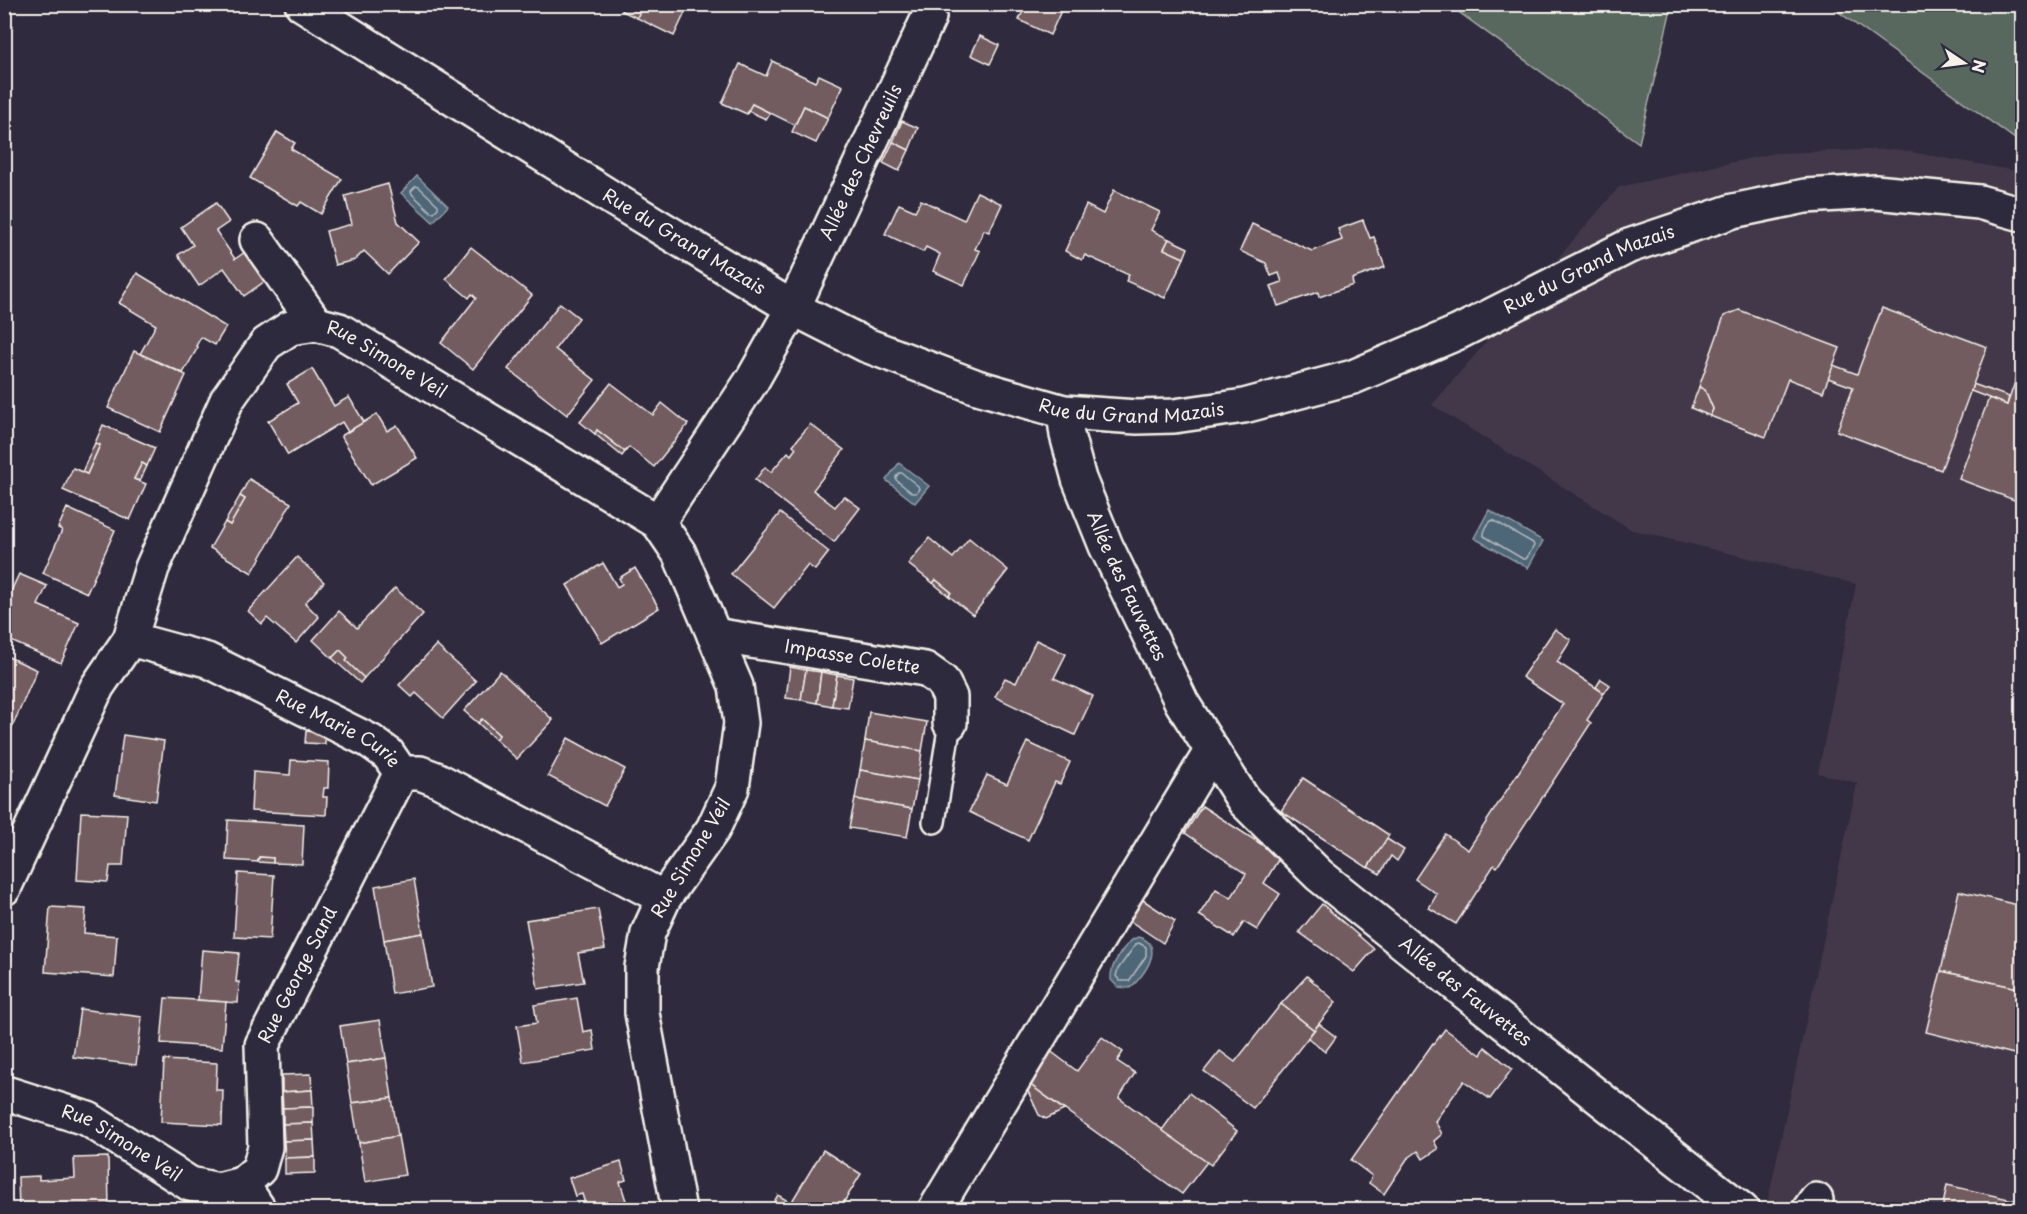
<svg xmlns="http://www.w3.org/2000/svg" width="2027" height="1214" font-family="'Playpen Sans',sans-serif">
	<rect width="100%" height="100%" fill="#2f2a3d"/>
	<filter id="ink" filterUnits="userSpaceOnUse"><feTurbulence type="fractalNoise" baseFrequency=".0167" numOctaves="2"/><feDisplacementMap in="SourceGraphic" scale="12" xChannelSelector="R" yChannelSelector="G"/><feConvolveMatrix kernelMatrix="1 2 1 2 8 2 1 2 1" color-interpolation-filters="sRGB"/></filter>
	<g filter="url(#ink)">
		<path fill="#433948" d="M1895,149L2022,172V1209H1766L1857,783L1818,773L1856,584L1632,530L1432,405L1619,187L1775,153Z"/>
		<g fill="#59685f" stroke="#a6aca4" stroke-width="1.5">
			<path d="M1449,5H1672L1639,143Z"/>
			<path d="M1829,5H2022V144Z"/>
		</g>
		<g fill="#4e6678" stroke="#909ea5" stroke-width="1.5">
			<path d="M417,176L448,206L433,222L401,193Z"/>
			<path d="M899,463L929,486L915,503L886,480Z"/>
			<path d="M1489,510L1543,541L1528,568L1474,538Z"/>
			<path d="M1138,937C1167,944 1144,976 1130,988L1118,987L1111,980C1109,966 1126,941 1138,937Z"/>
		</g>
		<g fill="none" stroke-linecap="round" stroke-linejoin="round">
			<g stroke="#b2b9bb" stroke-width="1.5">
				<path d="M416,186L419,187L438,205V208L434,212H431L412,194L411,191Z"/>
				<path d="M899,473H902L918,486L919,489L916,493H912L896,480V477Z"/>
				<path d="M1493,520L1533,543L1534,546L1526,559H1523L1484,536C1483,532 1488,522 1493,520Z"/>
				<path d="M1139,943L1146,947V956L1129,981H1120L1116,976L1118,969L1136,944Z"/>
			</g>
		</g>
		<g fill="#725b61" stroke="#f4f1e8" stroke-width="1.5">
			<path d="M625,4H643L644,5L637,18L622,11Z"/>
			<path d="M643,4H689L674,36L637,18Z"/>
			<path d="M1026,4H1064L1050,35L1019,20Z"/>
			<path d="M980,36L999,45L990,64L971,55Z"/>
			<path d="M772,61L815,82L819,75L843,86L828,118L804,106L795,125L752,104L747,114L722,103L740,64L766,76Z"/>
			<path d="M752,104L770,113L766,119L748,111Z"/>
			<path d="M804,106L828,118L816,143L792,132Z"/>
			<path d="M902,121L918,128L909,150L893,142Z"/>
			<path d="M277,132L295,143L291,149L342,179L321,214L301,202L298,206L250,178Z"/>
			<path d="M893,142L909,150L899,171L883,163Z"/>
			<path d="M388,184L398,222L419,242L388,274L364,251L355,260L335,265L326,231L352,224L345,196Z"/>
			<path d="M1114,190L1160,212L1151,230L1169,239L1164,249L1184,258L1165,298L1126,281L1129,275L1085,255L1082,260L1065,251L1086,205L1103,214Z"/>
			<path d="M977,192L1002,204L989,232L984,230L975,249L980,251L964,285L933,271L940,254L926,247L923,252L885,234L899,204L915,211L921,200L964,220Z"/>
			<path d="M216,203L229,222L216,231L235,259L248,250L268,279L244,296L224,268L199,286L178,255L193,245L181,227Z"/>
			<path d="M1363,220L1370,238L1374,237L1385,267L1352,279L1353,285L1319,297L1318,292L1278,306L1271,286L1282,282L1279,273L1271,276L1266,263L1240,251L1252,224L1312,251L1342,240L1338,229Z"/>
			<path d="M1169,239L1188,248L1184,258L1164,249Z"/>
			<path d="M471,247L532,295L473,369L441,343L476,298L472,294L469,298L446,279Z"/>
			<path d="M137,273L226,327L215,345L201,337L196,346L198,347L183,373L140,354L156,325L119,303Z"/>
			<path d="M560,303L579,318L555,349L595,380L567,415L508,369Z"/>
			<path d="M1882,308L1987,347L1941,470L1837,431L1853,387L1828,378L1833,365L1857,374Z"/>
			<path d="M1739,310L1840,348L1823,392L1788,379L1766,437L1710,416L1713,409L1705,390L1699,387L1724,316Z"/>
			<path d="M134,351L186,375L160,432L108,408Z"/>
			<path d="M2022,362V503L1959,479L1989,398L2007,405Z"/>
			<path d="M312,369L334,406L349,397L364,422L348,432L342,422L288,455L268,421L298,403L287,384Z"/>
			<path d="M611,383L653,415L662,403L688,424L654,467L629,447L625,452L597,430L595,434L580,422Z"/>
			<path d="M1973,384L2009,397L2007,405L1971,391Z"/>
			<path d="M1699,387L1705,390L1713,409L1710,416L1691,408Z"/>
			<path d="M377,414L387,431L397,425L417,458L371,485L341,436Z"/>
			<path d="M810,424L844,450L813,490L835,507L844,496L860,508L834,542L755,480L765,467L771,472L788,452L791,455L796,448L793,445Z"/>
			<path d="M103,425L155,448L147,466L142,463L134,479L146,484L130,520L63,490L73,468L87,474L100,445L95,443Z"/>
			<path d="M597,430L625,452L622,456L595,434Z"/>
			<path d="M95,443L100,445L87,474L82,472Z"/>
			<path d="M142,463L147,466L140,481L134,479Z"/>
			<path d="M249,479L291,503L252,573L210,548L225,522L230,525L245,499L240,496Z"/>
			<path d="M240,496L245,499L230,525L225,522Z"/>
			<path d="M67,508L115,530L87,593L43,573L62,530L58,528Z"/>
			<path d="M780,513L829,552L815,570L808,565L774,608L731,574Z"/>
			<path d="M929,538L953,558L969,538L1008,570L973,615L949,596L951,592L936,580L933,583L908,564Z"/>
			<path d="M297,557L324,582L305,603L319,617L296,643L267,618L262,624L248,611Z"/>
			<path d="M603,563L617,587L622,584L619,578L635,568L659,608L602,643L567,585Z"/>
			<path d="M19,574L47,586L38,605L79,623L61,663L4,638V606Z"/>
			<path d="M936,580L951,592L949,596L933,583Z"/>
			<path d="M395,588L423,614L364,678L346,661L348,658L340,650L332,658L313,640L339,611L357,628Z"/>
			<path d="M1555,629L1571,640L1557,662L1604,693L1587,720L1591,723L1497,867L1494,865L1456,924L1429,908L1437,894L1415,879L1445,834L1468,850L1563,704L1522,677Z"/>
			<path d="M1036,640L1066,654L1054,678L1093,696L1075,735L995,697L1005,678L1016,683Z"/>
			<path d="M436,645L476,681L443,718L416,693L412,697L399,685Z"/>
			<path d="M340,650L348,658L346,661L364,678L360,683L332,658Z"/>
			<path d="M4,655L37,670L10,732L4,730Z"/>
			<path d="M790,667L806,670L801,700L786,698Z"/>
			<path d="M806,670L821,672L817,703L801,700Z"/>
			<path d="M500,671L553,720L517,759L495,739L499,735L482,719L478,723L464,711Z"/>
			<path d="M821,672L837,675L832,706L817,703Z"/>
			<path d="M837,675L853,678L848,708L832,706Z"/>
			<path d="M1601,679L1610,685L1604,693L1596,687Z"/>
			<path d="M869,712L927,722L922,751L865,741Z"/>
			<path d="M482,719L499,735L495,739L478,723Z"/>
			<path d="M306,731L325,732V744L305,743Z"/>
			<path d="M123,735L164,741L156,801L115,795Z"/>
			<path d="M568,738L625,769L605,806L548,776Z"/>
			<path d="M865,741L922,751L918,780L860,770Z"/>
			<path d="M1027,742L1070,762L1060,784L1055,782L1028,840L969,812L987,775L1007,784Z"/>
			<path d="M291,760L329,762L328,788H324L323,797H327L326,815L251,811L253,772L290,775Z"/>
			<path d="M4,765L13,769L4,788Z"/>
			<path d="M860,770L918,780L912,809L855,799Z"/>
			<path d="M1303,778L1389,835L1368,868L1281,811Z"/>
			<path d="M855,799L912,809L907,837L849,828Z"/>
			<path d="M1202,806L1264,846L1278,860L1264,883L1280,894L1257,930L1244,922L1234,937L1199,915L1216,889L1231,898L1246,874L1185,833Z"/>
			<path d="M81,812L127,814L123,866H110L108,882L77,880Z"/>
			<path d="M228,820L304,825L302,864L273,863V858L259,857L258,862L226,860Z"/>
			<path d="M1387,839L1404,850L1397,861L1391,856L1380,874L1368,867Z"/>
			<path d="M259,857L273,858V863L258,862Z"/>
			<path d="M238,873L274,875L270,939L234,937Z"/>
			<path d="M414,879L423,933L384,940L375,886Z"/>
			<path d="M1959,891L2022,906V989L1941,971Z"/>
			<path d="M1140,898L1175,921L1163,943L1127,919Z"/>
			<path d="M1322,904L1374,949L1354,972L1299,932Z"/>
			<path d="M50,907L86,909L84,933L117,936L114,977L45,972Z"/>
			<path d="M598,909L605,949L578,953L584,982L538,989L526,920Z"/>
			<path d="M423,933L432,987L392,994L384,940Z"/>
			<path d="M202,950L239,953L236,982H239L238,1003L198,1000Z"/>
			<path d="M1941,971L2022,989V1056L1926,1032Z"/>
			<path d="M1307,976L1336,1002L1314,1030L1281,1004Z"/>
			<path d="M165,998L226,1002L222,1048L161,1043Z"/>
			<path d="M577,998L583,1032L592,1030L595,1050L523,1062L517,1026L537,1023L534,1005Z"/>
			<path d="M1281,1004L1314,1030L1253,1108L1204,1071L1220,1051L1235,1062Z"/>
			<path d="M80,1009L142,1017L136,1065L73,1057Z"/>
			<path d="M380,1020L386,1058L346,1064L340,1026Z"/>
			<path d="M1319,1024L1336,1037L1325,1052L1308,1038Z"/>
			<path d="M1445,1029L1481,1055L1485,1047L1512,1069L1490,1099L1464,1081L1435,1121L1442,1134L1434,1141L1438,1149L1423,1159L1418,1151L1407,1159L1384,1194L1369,1183L1372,1176L1351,1160L1433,1043L1434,1044Z"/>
			<path d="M1102,1037L1123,1052L1117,1061L1135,1073L1119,1098L1207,1162L1182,1194L1029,1084L1049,1050L1077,1071Z"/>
			<path d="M386,1058L392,1098L352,1103L346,1064Z"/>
			<path d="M164,1060L217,1063L216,1090H223L222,1125L161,1122Z"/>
			<path d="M311,1074L312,1090L282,1092V1075Z"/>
			<path d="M1029,1084L1064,1110L1046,1119L1039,1115L1027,1089Z"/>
			<path d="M312,1090L313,1107L283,1108L282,1092Z"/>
			<path d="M1189,1093L1237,1131L1211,1165L1162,1130Z"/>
			<path d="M392,1098L398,1136L359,1143L352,1103Z"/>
			<path d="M2022,1100V1136L2016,1135Z"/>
			<path d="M313,1107V1123L283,1124V1108Z"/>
			<path d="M313,1123L314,1140L284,1141L283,1124Z"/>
			<path d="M398,1136L405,1175L365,1182L359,1143Z"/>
			<path d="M314,1140L315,1157L285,1158L284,1141Z"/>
			<path d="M823,1150L861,1174L839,1210H769L778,1195L791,1203Z"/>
			<path d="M108,1157L109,1210H75V1205L40,1206V1210H19L18,1177L39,1176V1180L75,1178L74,1158Z"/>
			<path d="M315,1157V1173L285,1174V1158Z"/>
			<path d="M621,1162L626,1180L620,1182L629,1210H587L582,1194L575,1196L569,1178Z"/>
			<path d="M1947,1185L2022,1202V1210H1942Z"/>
		</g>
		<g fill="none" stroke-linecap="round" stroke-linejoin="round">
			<g stroke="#f4f1e8" stroke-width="26">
				<path id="service" d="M934,822L950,723"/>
			</g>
			<g stroke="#f4f1e8" stroke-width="38">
				<g id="minor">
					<path id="s1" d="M302,4L615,200L793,308L866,345L977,387L1064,412L1137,417L1174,416L1244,406L1353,377L1459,332L1629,246L1733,211L1805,196L1875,192L1979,202L2022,214"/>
					<path d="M257,240L316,324"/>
					<path id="s2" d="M1064,412L1067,435L1079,479L1106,546L1182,703L1244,801L1319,875L1470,996L1742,1210"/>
					<path id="s3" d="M658,522L753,379L793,308L929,17"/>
					<path id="s4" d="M714,635L925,669L942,681L950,697V723"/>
					<path id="s5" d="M130,639L207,660L370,741L388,754L401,773H420L436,779L664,898"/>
					<path id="s6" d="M4,888L97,687L130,639L152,568L227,400L266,344L290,328L316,324L339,330L658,522L679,553L736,686L741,723L732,788L713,829L664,898L648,933L642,967V1013L679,1210"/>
					<path id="s7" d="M4,1096L9,1094L88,1119L190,1184L218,1190L242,1184L259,1210"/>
					<path id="s8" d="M242,1184L259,1169L265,1147L262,1045L401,773"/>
					<path d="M935,1210L1212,750"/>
					<path d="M1809,1210L1816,1200"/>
				</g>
			</g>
			<use href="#service" stroke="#2f2a3d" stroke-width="21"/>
			<use href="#minor" stroke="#2f2a3d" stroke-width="33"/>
		</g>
	</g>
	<g text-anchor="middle" stroke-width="4.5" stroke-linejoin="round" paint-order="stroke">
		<g font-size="18" fill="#f4f1e8" stroke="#2f2a3d">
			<text dy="6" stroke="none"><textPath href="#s3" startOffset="414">Allée des Chevreuils</textPath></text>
			<text dy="6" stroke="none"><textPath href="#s1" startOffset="450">Rue du Grand Mazais</textPath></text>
			<text dy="6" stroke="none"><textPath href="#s1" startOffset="1422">Rue du Grand Mazais</textPath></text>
			<text dy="6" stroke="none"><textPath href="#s6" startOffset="741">Rue Simone Veil</textPath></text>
			<text dy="6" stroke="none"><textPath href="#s1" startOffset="936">Rue du Grand Mazais</textPath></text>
			<text dy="6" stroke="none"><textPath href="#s2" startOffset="186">Allée des Fauvettes</textPath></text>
			<text dy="6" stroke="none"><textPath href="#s4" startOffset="140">Impasse Colette</textPath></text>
			<text dy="6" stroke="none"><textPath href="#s5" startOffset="228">Rue Marie Curie</textPath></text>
			<text transform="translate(691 858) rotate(-59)" y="6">Rue Simone Veil</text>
			<text dy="6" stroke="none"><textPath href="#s8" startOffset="226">Rue George Sand</textPath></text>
			<text dy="6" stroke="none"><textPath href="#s2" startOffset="724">Allée des Fauvettes</textPath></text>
			<text dy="6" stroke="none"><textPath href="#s7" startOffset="129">Rue Simone Veil</textPath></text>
		</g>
	</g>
	<rect width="2027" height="1214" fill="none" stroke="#2f2a3d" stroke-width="24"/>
	<rect x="12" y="12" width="2003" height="1190" fill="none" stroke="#f4f1e8" stroke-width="2" filter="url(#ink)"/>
	<g transform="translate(1964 63) rotate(103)" stroke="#2f2a3d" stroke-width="4.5" paint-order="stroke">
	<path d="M0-4.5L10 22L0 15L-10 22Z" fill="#f4f1e8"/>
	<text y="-9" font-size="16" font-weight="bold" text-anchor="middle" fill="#f4f1e8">N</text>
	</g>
</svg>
